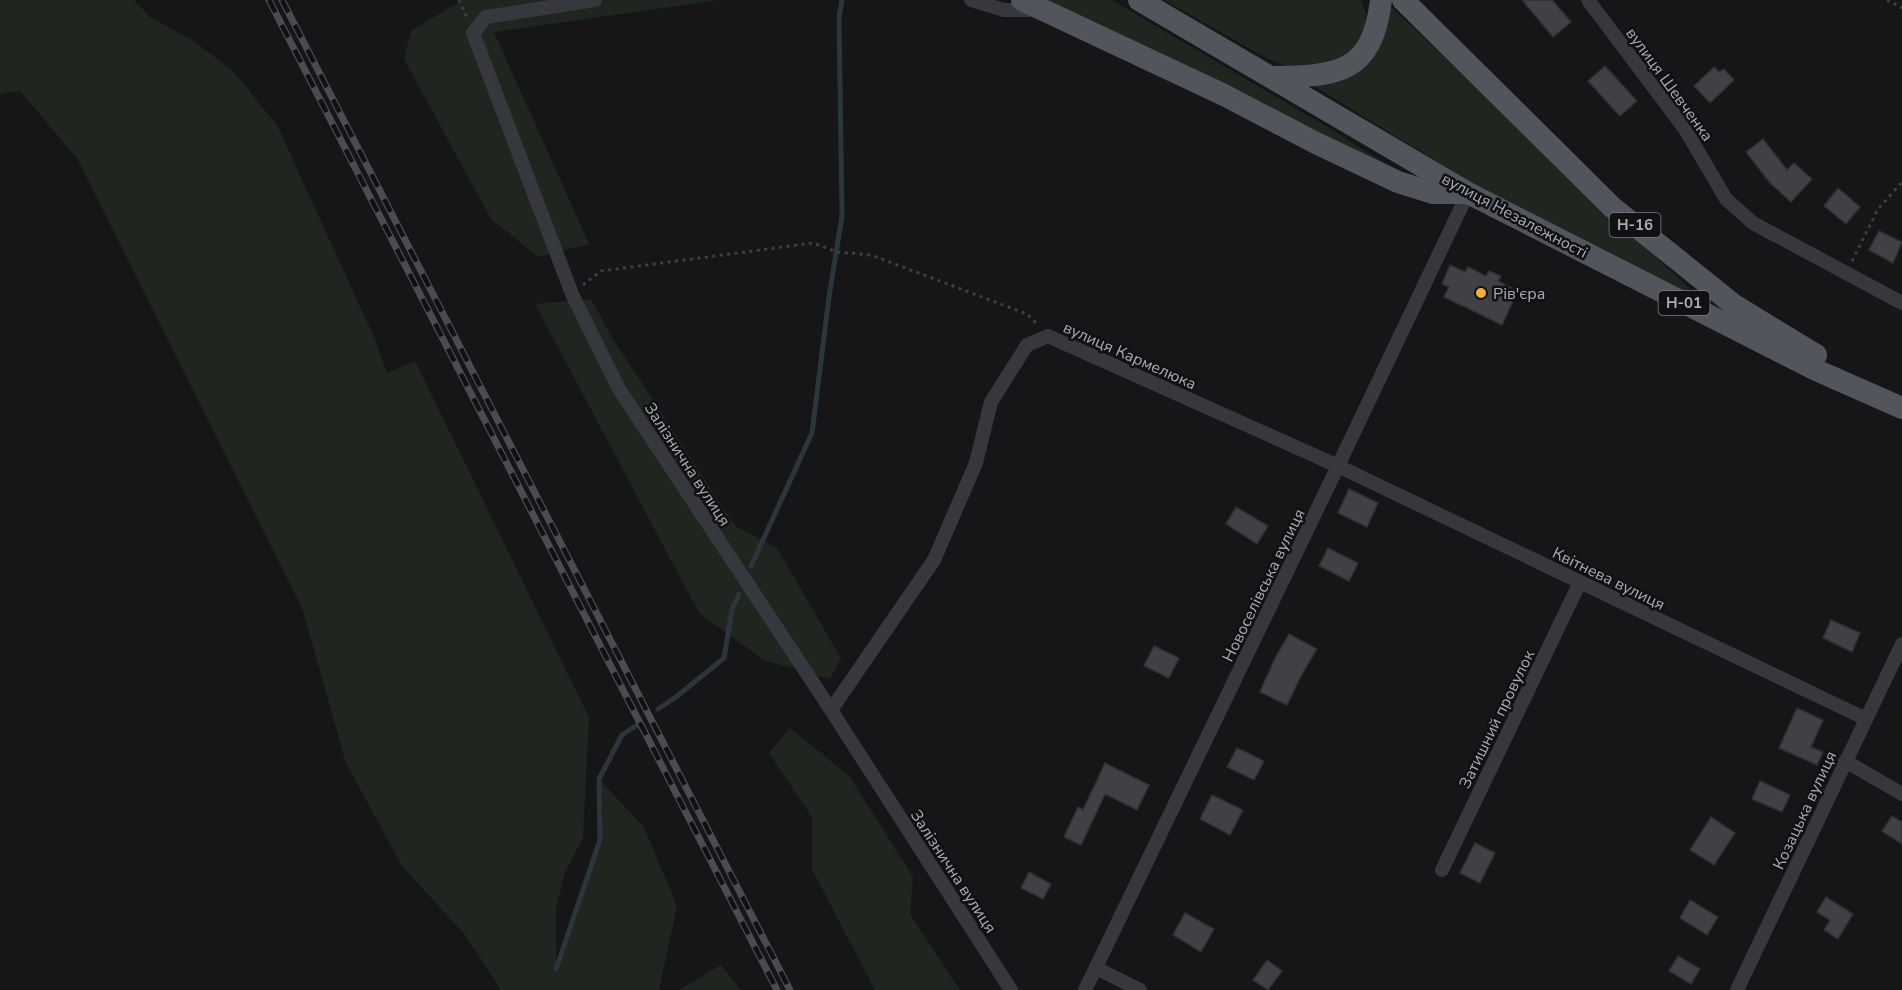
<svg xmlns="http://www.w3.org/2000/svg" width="1902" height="990" font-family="'Nunito Sans',sans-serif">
	<rect width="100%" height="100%" fill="#161618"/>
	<g fill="#1e261f">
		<path d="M0,0H134L150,17L194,41L234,72L277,125L374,337L387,373L415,361L589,717L583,838L565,872L556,908V967L600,840L599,779L644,827L677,906L659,990H501L465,935L402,866L346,763L302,608L77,158L20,91L0,94Z"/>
		<path d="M462,0H719L494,32L589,244L538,257L491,219L404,59L411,31Z"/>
		<path d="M1047,0H1112L1329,128L1416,183Z"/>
		<path d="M1164,0H1361L1366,12L1365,34L1353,53L1338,62L1296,69L1268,59Z"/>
		<path d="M1387,3L1711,309L1480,188L1304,80L1331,83Z"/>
		<path d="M591,299L613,339L735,526L777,548L841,658L830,679L764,660L699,613L535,304Z"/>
		<path d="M790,728L850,777L913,877L910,914L960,990H875L812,869V817L769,753Z"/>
		<path d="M721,965L741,990H679Z"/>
	</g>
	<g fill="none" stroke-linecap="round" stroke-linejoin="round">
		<g stroke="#2c353c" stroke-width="5">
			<path d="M751,566L812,433L829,297L842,216L839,17L842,0"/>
			<path d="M658,709L676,697L724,658L732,609L739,594"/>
			<path d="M556,969L600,840L599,779L622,735L640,723"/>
		</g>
	</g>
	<g fill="#404145" stroke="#303034" stroke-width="1.5">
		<path d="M1522,0H1552L1571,22L1553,37Z"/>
		<path d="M1605,66L1637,101L1620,116L1588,81Z"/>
		<path d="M1714,67L1719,72L1724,69L1734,80L1710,103L1694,86Z"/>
		<path d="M1763,139L1787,170L1794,163L1812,179L1791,202L1771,184L1746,152Z"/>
		<path d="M1838,188L1860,207L1846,224L1824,206Z"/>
		<path d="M1879,231L1902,242L1893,263L1869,250Z"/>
		<path d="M1450,265L1465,272L1468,267L1486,276L1489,271L1501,276L1498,281L1516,290L1514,295L1515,297L1502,325L1444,297L1449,287L1442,284Z"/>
		<path d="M1349,489L1378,503L1367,527L1338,513Z"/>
		<path d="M1236,507L1268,526L1257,544L1226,524Z"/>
		<path d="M1328,548L1358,563L1349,581L1319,566Z"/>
		<path d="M1831,620L1860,633L1852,652L1823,638Z"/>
		<path d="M1289,634L1317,649L1302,674L1287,705L1260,692L1275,658Z"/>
		<path d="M1154,646L1179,658L1169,678L1144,666Z"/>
		<path d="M1797,708L1823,720L1811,747L1823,752L1817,765L1779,748Z"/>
		<path d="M1237,748L1264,761L1254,780L1227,767Z"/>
		<path d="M1105,763L1149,785L1137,810L1105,794L1081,845L1064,837L1078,807L1083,810Z"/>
		<path d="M1760,781L1790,795L1782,812L1752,799Z"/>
		<path d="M1212,795L1243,810L1230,835L1200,819Z"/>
		<path d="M1892,816L1902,822V844L1882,831Z"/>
		<path d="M1711,817L1735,833L1714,865L1690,850Z"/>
		<path d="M1475,843L1495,853L1480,883L1460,873Z"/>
		<path d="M1029,872L1051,884L1043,899L1021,888Z"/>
		<path d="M1826,897L1853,914L1838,939L1824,930L1830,920L1817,912Z"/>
		<path d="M1690,900L1718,917L1707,935L1680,918Z"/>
		<path d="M1185,913L1214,929L1201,952L1173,935Z"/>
		<path d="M1678,956L1700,969L1691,984L1669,971Z"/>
		<path d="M1267,960L1282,971L1268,990L1253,980Z"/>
	</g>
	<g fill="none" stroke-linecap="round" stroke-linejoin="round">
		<g stroke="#3d3f44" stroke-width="3" stroke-dasharray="3 4.5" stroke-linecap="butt">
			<path d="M459,0L467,18"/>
			<path d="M1887,0L1902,8"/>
			<path d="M1852,261L1878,209L1902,182"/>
			<path d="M583,285L601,271L813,243L837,252L871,255L1027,314L1038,325"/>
		</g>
		<g stroke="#37383d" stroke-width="14">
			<path d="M595,0L486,17L473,33L572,294L619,389L831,710L1011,990"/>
			<path d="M971,0L1004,10H1033"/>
			<path d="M1588,0L1685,129L1726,199L1753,223L1902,303"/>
			<path d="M831,710L934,560L976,463L991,402L1027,345L1048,336L1338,466L1866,719"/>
			<path d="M1845,761L1902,794"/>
			<path d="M1442,870L1580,582"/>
			<path d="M1096,968L1140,990"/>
			<path d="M1085,990L1338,466L1468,193"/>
			<path d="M1737,990L1902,644"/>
		</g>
		<g stroke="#53555c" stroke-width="22">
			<path d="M1022,0L1224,95L1316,143L1398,182L1433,193H1467"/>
			<path d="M1139,0L1468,193L1816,370L1902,408"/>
			<path d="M1403,0L1612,207L1734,305L1816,355"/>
			<path d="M1272,77C1336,76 1372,75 1381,0"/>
		</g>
		<g stroke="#4a4c52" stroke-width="7">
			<g id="rail">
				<path d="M269,0L777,990"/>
				<path d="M282,0L790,990"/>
			</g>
		</g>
		<use href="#rail" stroke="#111113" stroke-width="4.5" stroke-dasharray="14" stroke-linecap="butt"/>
	</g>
	<circle fill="#f2b134" stroke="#111113" stroke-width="2" cx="1481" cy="293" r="6"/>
	<g text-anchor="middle" stroke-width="5" stroke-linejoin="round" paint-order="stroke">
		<g fill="#111113" stroke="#7b7e86" stroke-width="1.5">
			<rect x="1609.5" y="213" width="51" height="24" rx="4.5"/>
			<rect x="1658.5" y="291" width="51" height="24" rx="4.5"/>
		</g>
		<g font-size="15" font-weight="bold" fill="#a8adb8">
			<text x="1635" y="230">Н-16</text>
			<text x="1684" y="308">Н-01</text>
		</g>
		<g font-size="16" fill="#a8adb8" stroke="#111113">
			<text transform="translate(1670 84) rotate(54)" y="6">вулиця Шевченка</text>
			<text transform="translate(1515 215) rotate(28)" y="6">вулиця Незалежності</text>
			<text transform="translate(1130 355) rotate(24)" y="6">вулиця Кармелюка</text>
			<text transform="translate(688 464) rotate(57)" y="6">Залізнична вулиця</text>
			<text transform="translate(1609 578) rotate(26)" y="6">Квітнева вулиця</text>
			<text transform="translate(1263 585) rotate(-64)" y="6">Новоселівська вулиця</text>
			<text transform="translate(1496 719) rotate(-64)" y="6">Затишний провулок</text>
			<text transform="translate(1804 810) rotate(-65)" y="6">Козацька вулиця</text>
			<text transform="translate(954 871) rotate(57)" y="6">Залізнична вулиця</text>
		</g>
		<g font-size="16" fill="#a8adb8" stroke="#111113" text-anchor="start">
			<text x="1493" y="299">Рів'єра</text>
		</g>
	</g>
</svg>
